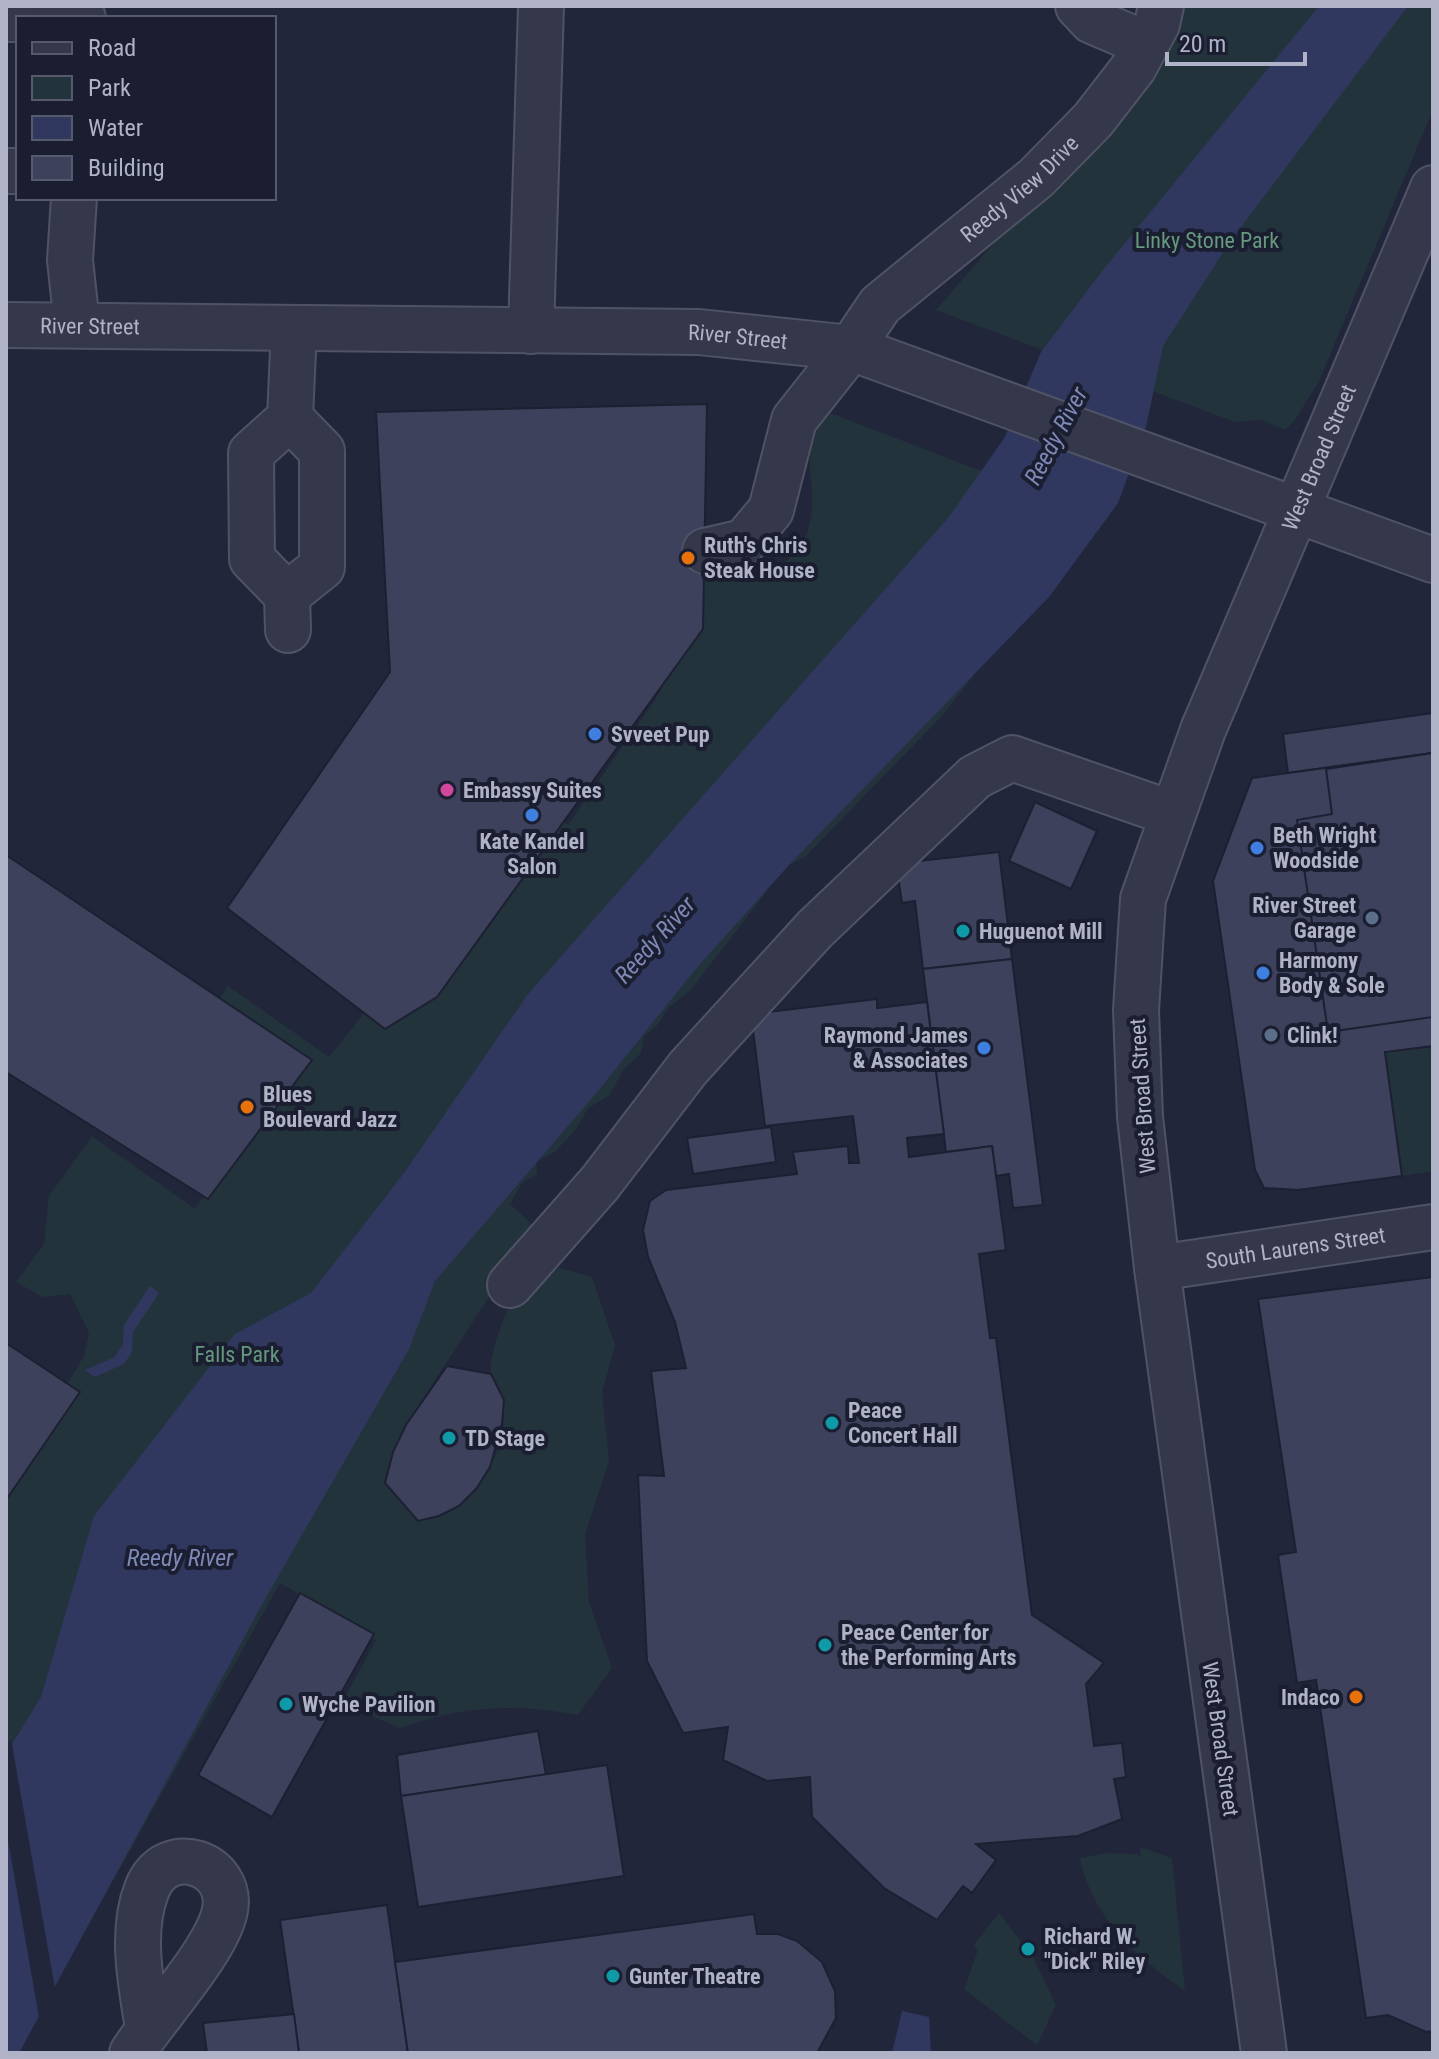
<svg xmlns="http://www.w3.org/2000/svg" width="1439" height="2059" font-family="'Roboto Condensed',sans-serif">
	<rect width="100%" height="100%" fill="#21263b"/>
	<g fill="#23333c">
		<path d="M1176,6H1433V110L1319,381L1295,420L1285,430L1262,420L1235,422L936,310L1160,52Z"/>
		<path d="M830,413L1107,519L1044,585L942,716L805,857L778,871L764,895L690,991L669,1007L656,1027L644,1036L641,1053L623,1070L610,1095L588,1108L576,1129L556,1151L536,1162L537,1174L522,1183L510,1204L538,1230L485,1303L406,1425L393,1452L385,1483L417,1521C470,1509 510,1458 503,1402C502,1392 493,1384 491,1374C488,1354 510,1295 525,1283C534,1276 549,1272 559,1268L592,1277L615,1345L602,1392L609,1461L585,1535L589,1602L612,1668L578,1715C514,1703 461,1706 400,1728L342,1703L376,1640L280,1583L59,1977L6,2053V1486L84,1356L89,1333L70,1294L42,1297L16,1282L44,1244L49,1196L92,1136L195,1209L233,1153L211,1012L228,986L329,1057L367,1010L554,816L568,825L655,700L676,662L702,578C753,589 811,566 812,505C813,474 799,434 830,413Z"/>
		<path d="M1433,1046V1171L1402,1176L1385,1052Z"/>
		<path d="M1140,1847L1172,1858L1185,1991C1137,1957 1092,1918 1080,1858L1108,1853L1137,1854L1141,1858Z"/>
		<path d="M999,1913L1033,1957L1056,2005L1037,2045L964,1989L978,1950L973,1946Z"/>
	</g>
	<g fill="#30385f">
		<path d="M1319,6H1408L1231,240L1163,346L1146,427L1118,503L1049,597L789,865L694,971L598,1091L435,1281L409,1349L260,1608L19,2053H6V1754L41,1697L94,1516L235,1334L311,1293L404,1173L528,994L949,517L1005,437L1041,352L1103,270Z"/>
		<path d="M150,1286L159,1293L133,1332L132,1352L124,1364L95,1377L85,1370L115,1357L123,1344L124,1325Z"/>
		<path d="M902,2011L929,2017L931,2053H892Z"/>
	</g>
	<path fill="#21263b" d="M11,1739L56,1994L40,2023L6,1829V1746Z"/>
	<g fill="#3d415b" stroke="#1c2032" stroke-width="2">
		<path d="M707,404L703,629L437,997L385,1029L227,908L390,672L376,412Z"/>
		<path d="M1433,713V753L1288,773L1283,734Z"/>
		<path d="M1433,753V1046L1385,1052L1402,1176L1298,1190L1264,1188L1255,1170L1213,881L1252,778Z"/>
		<path d="M1433,753V1017L1328,1032L1297,820L1332,814L1326,769Z"/>
		<path d="M1035,802L1097,831L1071,889L1009,861Z"/>
		<path d="M999,852L1012,959L923,969L915,901L902,903L897,869L910,862Z"/>
		<path d="M6,855L312,1060L208,1199L6,1072Z"/>
		<path d="M1012,959L1043,1205L1013,1208L1009,1174L996,1176L992,1146L946,1152L923,969Z"/>
		<path d="M877,999V1008L927,1002L944,1134L907,1138L909,1157L992,1146L1006,1250L979,1254L990,1338H996L1032,1615L1104,1663L1086,1684L1094,1746L1122,1743L1126,1777L1114,1779L1122,1819L1078,1836L976,1844L996,1860L972,1893L963,1886L937,1920L884,1888L812,1817L810,1777L767,1781L723,1760L728,1727L683,1733L647,1661L638,1475L664,1476L651,1371L686,1368L675,1322L648,1257L643,1230L650,1201L666,1190L797,1174L793,1152L848,1146L849,1163H859L853,1116L765,1126L751,1014Z"/>
		<path d="M771,1127L776,1162L693,1174L687,1138Z"/>
		<path d="M1433,1277V2031L1426,2032L1388,2015L1366,2018L1316,1680L1297,1683L1278,1555L1296,1552L1258,1299Z"/>
		<path d="M6,1343L80,1392L6,1500Z"/>
		<path d="M447,1366L491,1374L504,1400L502,1424L490,1467L476,1489L459,1506L439,1516L418,1521L385,1483L393,1452L406,1425Z"/>
		<path d="M300,1593L374,1634L272,1817L198,1775Z"/>
		<path d="M538,1731L546,1775L401,1796L397,1755Z"/>
		<path d="M607,1765L624,1876L418,1907L401,1796Z"/>
		<path d="M387,1905L408,2053H299L280,1920Z"/>
		<path d="M754,1914L757,1934H778L797,1941L822,1962L835,1991L836,2018L817,2053H408L395,1962Z"/>
		<path d="M294,2014L299,2053H207L203,2023Z"/>
	</g>
	<g fill="none" stroke-linecap="round" stroke-linejoin="round">
		<g stroke="#505366" stroke-width="48">
			<g id="minor">
				<path d="M1078,6L1092,21L1146,44"/>
				<path d="M56,18H83"/>
				<path d="M6,19H18"/>
				<path d="M6,171H18"/>
				<path d="M74,198L70,260L77,325"/>
				<path id="s1" d="M6,325L699,332L851,348L1433,560"/>
				<path d="M531,331L541,6"/>
				<path id="s2" d="M705,551L744,542L771,510L794,420L851,348L880,305L1036,178L1093,120L1134,67L1157,24L1161,6"/>
				<path d="M287,595L322,567V451L290,418"/>
				<path d="M288,630L287,595L252,559L251,453L290,418L294,328"/>
				<path id="s3" d="M1157,1268L1433,1227"/>
				<path d="M510,1285L600,1183L688,1068L815,929L975,777L1012,758L1173,814"/>
				<path d="M132,2053C156,2016 218,1949 225,1910C234,1864 167,1839 147,1889C130,1931 141,1985 148,2028"/>
				<path id="s4" d="M1264,2053L1157,1268L1140,1117L1136,1010L1143,899L1203,730L1433,188"/>
			</g>
		</g>
		<use href="#minor" stroke="#35384b" stroke-width="44"/>
	</g>
	<g fill="#e8710a" stroke="#1a1e30" stroke-width="3">
		<circle cx="688" cy="558" r="8"/>
		<circle cx="247" cy="1107" r="8"/>
		<circle cx="1356" cy="1697" r="8"/>
	</g>
	<g fill="#3f7fe0" stroke="#1a1e30" stroke-width="3">
		<circle cx="595" cy="734" r="8"/>
		<circle cx="532" cy="815" r="8"/>
		<circle cx="1257" cy="848" r="8"/>
		<circle cx="1263" cy="973" r="8"/>
		<circle cx="984" cy="1048" r="8"/>
	</g>
	<circle fill="#d1479c" stroke="#1a1e30" stroke-width="3" cx="447" cy="790" r="8"/>
	<g fill="#5c6f8a" stroke="#1a1e30" stroke-width="3">
		<circle cx="1372" cy="918" r="8"/>
		<circle cx="1271" cy="1035" r="8"/>
	</g>
	<g fill="#0f9aa8" stroke="#1a1e30" stroke-width="3">
		<circle cx="963" cy="931" r="8"/>
		<circle cx="832" cy="1423" r="8"/>
		<circle cx="449" cy="1438" r="8"/>
		<circle cx="825" cy="1645" r="8"/>
		<circle cx="286" cy="1704" r="8"/>
		<circle cx="1028" cy="1949" r="8"/>
		<circle cx="613" cy="1976" r="8"/>
	</g>
	<g text-anchor="middle" stroke-width="8" stroke-linejoin="round" paint-order="stroke">
		<g font-size="22" fill="#b0b3c7" stroke="#1a1e30">
			<text dy="8" stroke="none"><textPath href="#s2" startOffset="500">Reedy View Drive</textPath></text>
			<text dy="8" stroke="none"><textPath href="#s1" startOffset="84">River Street</textPath></text>
			<text dy="8" stroke="none"><textPath href="#s1" startOffset="732">River Street</textPath></text>
			<text dy="8" stroke="none"><textPath href="#s4" startOffset="1638">West Broad Street</textPath></text>
			<text transform="translate(1142 1096) rotate(-94)" y="8">West Broad Street</text>
			<text dy="8" stroke="none"><textPath href="#s3" startOffset="140">South Laurens Street</textPath></text>
			<text transform="translate(1221 1739) rotate(82)" y="8">West Broad Street</text>
		</g>
		<g font-size="22" fill="#66997e" stroke="#1a1e30">
			<text x="1207" y="248">Linky Stone Park</text>
			<text x="237" y="1362">Falls Park</text>
		</g>
		<g font-size="22" font-weight="bold" fill="#b0b3c7" stroke="#1a1e30" text-anchor="start">
			<text x="704" y="553">Ruth's Chris<tspan x="704" dy="25">Steak House</tspan></text>
			<text x="611" y="742">Svveet Pup</text>
			<text x="463" y="798">Embassy Suites</text>
			<text x="1273" y="843">Beth Wright<tspan x="1273" dy="25">Woodside</tspan></text>
			<text x="532" y="849" text-anchor="middle">Kate Kandel<tspan x="532" dy="25">Salon</tspan></text>
			<text x="1356" y="913" text-anchor="end">River Street<tspan x="1356" dy="25">Garage</tspan></text>
			<text x="979" y="939">Huguenot Mill</text>
			<text x="1279" y="968">Harmony<tspan x="1279" dy="25">Body &amp; Sole</tspan></text>
			<text x="968" y="1043" text-anchor="end">Raymond James<tspan x="968" dy="25">&amp; Associates</tspan></text>
			<text x="1287" y="1043">Clink!</text>
			<text x="263" y="1102">Blues<tspan x="263" dy="25">Boulevard Jazz</tspan></text>
			<text x="848" y="1418">Peace<tspan x="848" dy="25">Concert Hall</tspan></text>
			<text x="465" y="1446">TD Stage</text>
			<text x="841" y="1640">Peace Center for<tspan x="841" dy="25">the Performing Arts</tspan></text>
			<text x="1340" y="1705" text-anchor="end">Indaco</text>
			<text x="302" y="1712">Wyche Pavilion</text>
			<text x="1044" y="1944">Richard W.<tspan x="1044" dy="25">"Dick" Riley</tspan></text>
			<text x="629" y="1984">Gunter Theatre</text>
		</g>
		<g font-size="24" font-style="italic" fill="#7e88b5" stroke="#1a1e30">
			<text transform="translate(1056 436) rotate(-62)" y="8">Reedy River</text>
			<text transform="translate(655 940) rotate(-48)" y="8">Reedy River</text>
			<text x="180" y="1566">Reedy River</text>
		</g>
	</g>
	<rect width="1439" height="2059" fill="none" stroke="#b0b3c7" stroke-width="16"/>
	<rect x="16" y="16" width="260" height="184" fill="#1a1e30" stroke="#565a6c" stroke-width="2"/>
	<rect x="32" y="42" width="40" height="12" fill="#35384b" stroke="#565a6c" stroke-width="2"/>
	<text x="88" y="56" font-size="24" fill="#b0b3c7">Road</text>
	<rect x="32" y="76" width="40" height="24" fill="#23333c" stroke="#565a6c" stroke-width="2"/>
	<text x="88" y="96" font-size="24" fill="#b0b3c7">Park</text>
	<rect x="32" y="116" width="40" height="24" fill="#30385f" stroke="#565a6c" stroke-width="2"/>
	<text x="88" y="136" font-size="24" fill="#b0b3c7">Water</text>
	<rect x="32" y="156" width="40" height="24" fill="#3d415b" stroke="#565a6c" stroke-width="2"/>
	<text x="88" y="176" font-size="24" fill="#b0b3c7">Building</text>
	<path d="M1167 52v12h138v-12" fill="none" stroke="#b0b3c7" stroke-width="4"/>
	<text x="1179" y="52" font-size="24" fill="#b0b3c7" stroke="#1a1e30" stroke-width="6" paint-order="stroke">20 m</text>
</svg>
